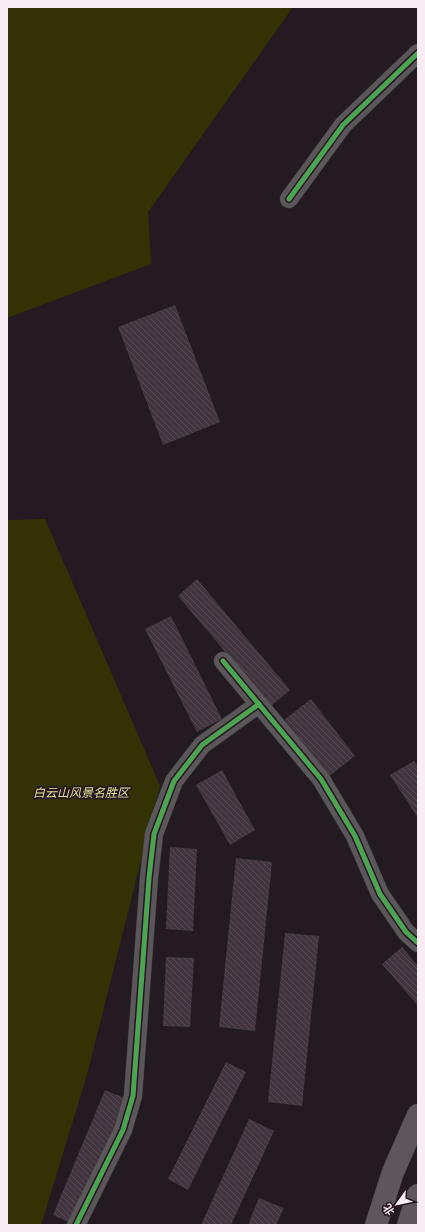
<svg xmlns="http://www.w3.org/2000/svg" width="425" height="1232" font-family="Merriweather,'Noto Sans SC',serif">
	<defs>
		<pattern id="building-back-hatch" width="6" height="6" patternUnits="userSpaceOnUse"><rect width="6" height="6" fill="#42353f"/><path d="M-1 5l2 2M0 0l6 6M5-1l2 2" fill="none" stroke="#554952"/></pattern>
	</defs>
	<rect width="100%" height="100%" fill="#241b22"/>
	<g fill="#323205">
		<path d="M7,7H293L148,212L151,264L7,318Z"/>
		<path d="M45,519L160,786L86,1078L41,1225H7V520Z"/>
	</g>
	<g fill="url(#building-back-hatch)">
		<path d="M175,305L220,422L163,445L118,327Z"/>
		<path d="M197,579L290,690L271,706L178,596Z"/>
		<path d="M171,616L222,719L197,732L145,629Z"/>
		<path d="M311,699L355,756L328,777L284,720Z"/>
		<path d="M414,761L418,767V818L390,775Z"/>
		<path d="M222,770L255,830L230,845L196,785Z"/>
		<path d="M170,847L197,849L193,931L166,929Z"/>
		<path d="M236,858L272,862L255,1031L219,1027Z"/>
		<path d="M285,933L319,936L302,1106L268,1102Z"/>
		<path d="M402,947L418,966V1006L382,964Z"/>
		<path d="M166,957L194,958L190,1027L163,1026Z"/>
		<path d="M226,1062L246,1072L188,1190L168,1179Z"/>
		<path d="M105,1090L127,1099L75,1225L53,1215Z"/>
		<path d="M249,1119L274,1131L231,1225H201Z"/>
		<path d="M259,1198L284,1208L276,1225H248Z"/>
	</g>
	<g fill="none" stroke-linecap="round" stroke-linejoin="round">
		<g stroke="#3d353a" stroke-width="19">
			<g id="minor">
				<path d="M289,199L343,125L418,53"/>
				<path d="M223,661L321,779L355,836L380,894L406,932L418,943"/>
				<path d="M76,1225L123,1130L133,1096L149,878L154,834L174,781L202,745L259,704"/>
			</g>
		</g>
		<g stroke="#3d353a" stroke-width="23">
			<g id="primary">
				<path d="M376,1225L393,1172L418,1115"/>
				<path d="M408,1225L418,1195"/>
			</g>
		</g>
		<use href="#minor" stroke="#5a5659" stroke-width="18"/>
		<use href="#primary" stroke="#5d565b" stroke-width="22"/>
		<g stroke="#281723" stroke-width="8">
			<g id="cycleway">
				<path d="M289,199L343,125L418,53"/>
				<path d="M223,661L321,779L355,836L380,894L406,932L418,943"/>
				<path d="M76,1225L123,1130L133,1096L149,878L154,834L174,781L202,745L259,704"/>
			</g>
		</g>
		<use href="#cycleway" stroke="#4ca352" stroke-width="5"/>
	</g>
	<g text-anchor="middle" stroke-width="3.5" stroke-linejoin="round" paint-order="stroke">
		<g font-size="12" font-style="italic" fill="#dce391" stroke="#281723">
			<text x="81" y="797">白云山风景名胜区</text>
		</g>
	</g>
	<rect width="425" height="1232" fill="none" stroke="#f9edf5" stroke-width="16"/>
	<g transform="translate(397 1204) rotate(237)" stroke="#281723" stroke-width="3" paint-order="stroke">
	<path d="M0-3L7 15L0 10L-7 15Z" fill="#f9edf5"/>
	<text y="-6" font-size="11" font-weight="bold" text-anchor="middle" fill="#f9edf5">北</text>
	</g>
</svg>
